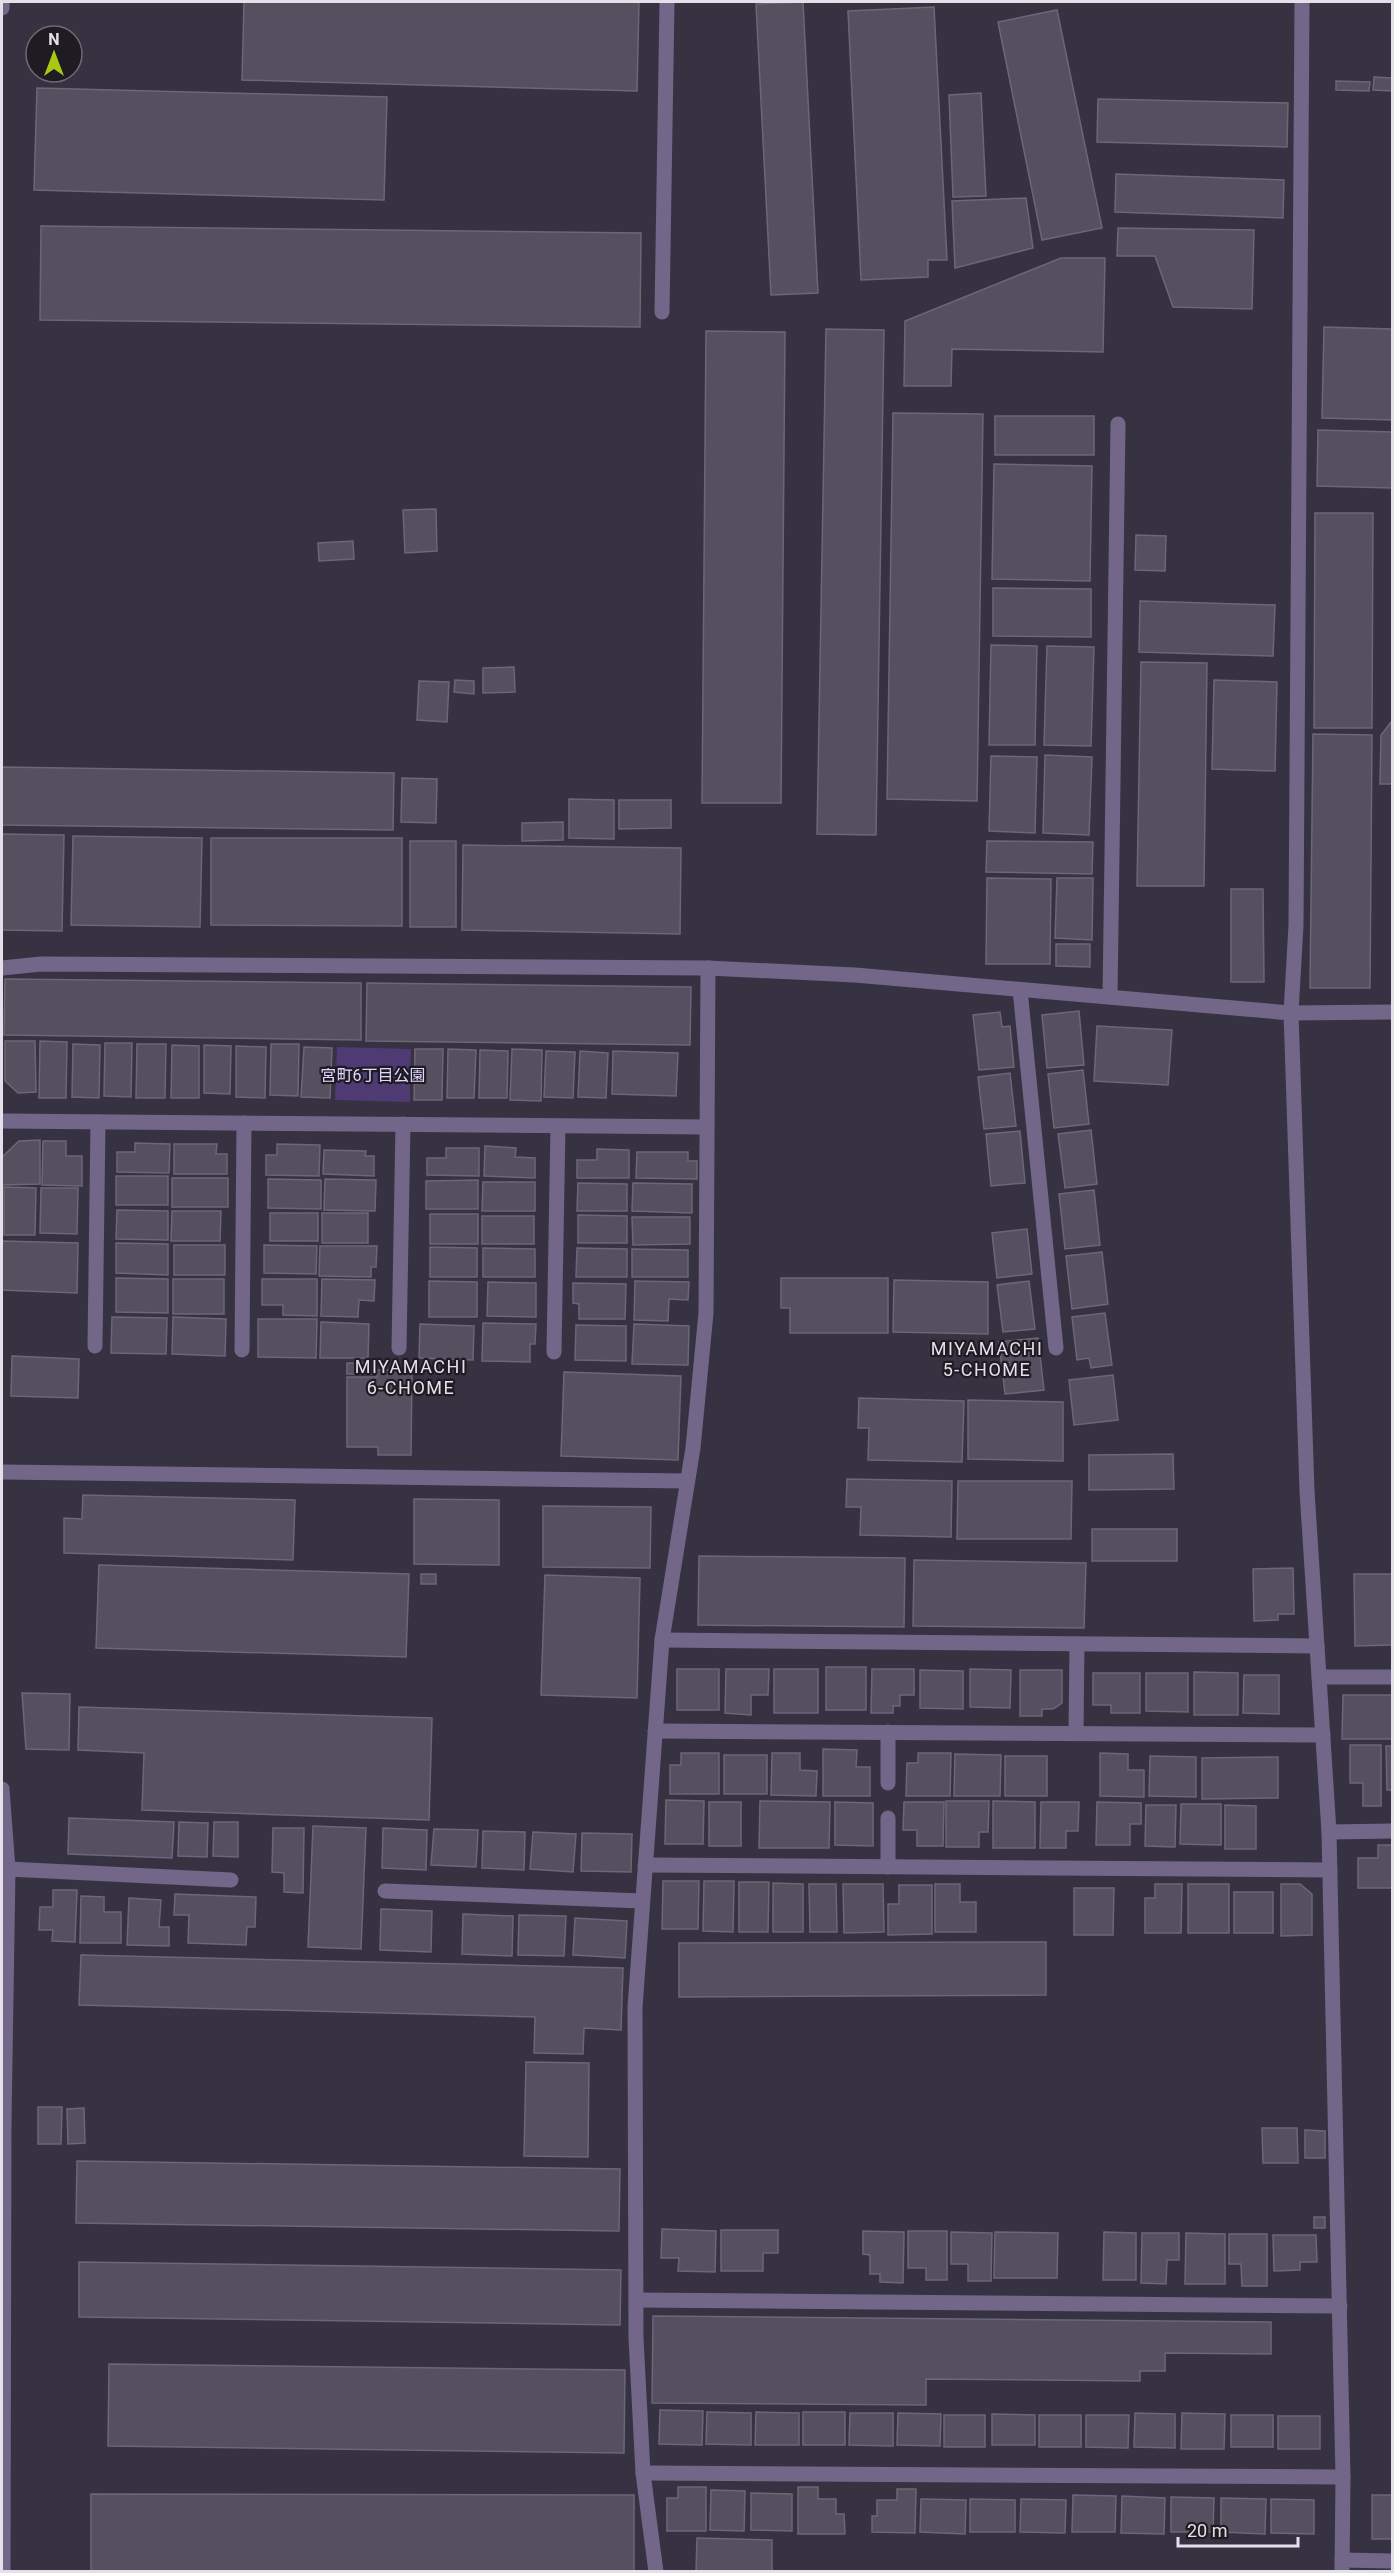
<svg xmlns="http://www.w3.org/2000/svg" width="1394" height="2573" font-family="Roboto,'Noto Sans JP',sans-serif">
	<rect width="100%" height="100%" fill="#373242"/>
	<path fill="#503a74" d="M337,1047L411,1049L410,1102L335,1100Z"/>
	<g fill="#554f60" stroke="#6c6678" stroke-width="1.5">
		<path d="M244,2H639L637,91L242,80Z"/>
		<path d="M803,2L818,293L771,295L756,4Z"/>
		<path d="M934,7L947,260H928V277L861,280L848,11Z"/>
		<path d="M1057,10L1102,228L1042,240L998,22Z"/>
		<path d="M1374,77L1392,78V91L1373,90Z"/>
		<path d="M1336,81L1370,82L1369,91L1336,90Z"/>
		<path d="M37,88L387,97L384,200L34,190Z"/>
		<path d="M981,93L986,196L953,197L949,95Z"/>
		<path d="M1098,99L1288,103L1287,147L1097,142Z"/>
		<path d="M1116,174L1284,180L1283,218L1115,212Z"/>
		<path d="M1026,198L1033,248L955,268L952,201Z"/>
		<path d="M41,226L641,233L640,327L40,320Z"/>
		<path d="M1118,228L1254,230L1252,309L1173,307L1155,256H1117Z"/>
		<path d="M1061,258H1105L1103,352L952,349L951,386H904L905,321Z"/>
		<path d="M1324,327L1392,329V420L1322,418Z"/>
		<path d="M826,329L884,330L876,835L817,834Z"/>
		<path d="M706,331L785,332L781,803H702Z"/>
		<path d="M893,413L983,414L977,801L887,799Z"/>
		<rect x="995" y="416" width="99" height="39"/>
		<path d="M1318,430L1392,432V488L1317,486Z"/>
		<path d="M994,464L1092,466L1090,581L992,579Z"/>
		<path d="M436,509L437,551L405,553L403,510Z"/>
		<path d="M1315,513H1373L1372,728H1314Z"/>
		<path d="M1136,535L1166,536L1165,571L1135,570Z"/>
		<path d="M353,541L354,559L319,561L318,543Z"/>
		<path d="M993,588L1091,589V637L993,636Z"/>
		<path d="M1140,601L1275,605L1273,656L1139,652Z"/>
		<path d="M991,645L1037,646L1035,745H989Z"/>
		<path d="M1047,646L1094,647L1091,746L1044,745Z"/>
		<path d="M1141,662L1207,663L1204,886H1137Z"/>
		<path d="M514,667L515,692L483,693V668Z"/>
		<path d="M455,680L474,681V694L454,692Z"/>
		<path d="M1214,680L1277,682L1275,771L1212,769Z"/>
		<path d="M419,681L449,682L447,722L417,720Z"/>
		<path d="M1392,721V784H1380L1381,735Z"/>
		<path d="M1313,734L1372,735L1370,988H1310Z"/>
		<path d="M1045,755L1092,757L1089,835L1043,833Z"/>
		<path d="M991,756L1037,757L1035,833L989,831Z"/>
		<path d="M2,767L394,773L393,830L2,825Z"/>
		<path d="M402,778L437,779L436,823L401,822Z"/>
		<path d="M569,799L614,800V839L569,838Z"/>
		<path d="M619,800H671V828L619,829Z"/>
		<path d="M563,822V840L522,841V823Z"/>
		<path d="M2,834L64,835L62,931L2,930Z"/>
		<path d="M73,836L202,838L200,927L71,925Z"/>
		<path d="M211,838H402V926L211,925Z"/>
		<rect x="410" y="841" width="46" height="86"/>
		<path d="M987,841L1093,842L1092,874L986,872Z"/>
		<path d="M463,845L681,848L680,934L462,930Z"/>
		<path d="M987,878L1051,879L1050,964H986Z"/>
		<path d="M1057,878H1093L1092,940L1055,938Z"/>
		<path d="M1231,889H1263L1264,982H1231Z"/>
		<path d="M1056,944H1090V967L1056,966Z"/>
		<path d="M5,979L361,983V1040L4,1035Z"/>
		<path d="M367,983L691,987L690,1045L366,1041Z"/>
		<path d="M1079,1011L1084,1065L1047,1068L1042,1015Z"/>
		<path d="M1000,1012L1002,1027L1010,1026L1014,1067L979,1070L973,1015Z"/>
		<path d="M1097,1026L1172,1030L1168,1085L1094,1081Z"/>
		<path d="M5,1041H35L36,1092L18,1093L5,1081Z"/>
		<path d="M40,1041L67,1042L66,1098H39Z"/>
		<path d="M105,1043H132L131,1097L104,1096Z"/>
		<path d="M73,1044L100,1045L99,1098L72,1097Z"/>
		<path d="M137,1044H166L165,1098H136Z"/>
		<path d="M271,1044H299L298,1096L270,1095Z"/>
		<path d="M172,1045L199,1046V1098H171Z"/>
		<path d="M204,1045L231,1046L230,1094L204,1093Z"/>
		<path d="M236,1046L266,1047L265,1098L236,1097Z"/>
		<path d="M304,1047L332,1048L330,1098L301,1097Z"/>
		<path d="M415,1049H443L442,1100H414Z"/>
		<path d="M448,1049L476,1050L474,1098H447Z"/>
		<path d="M512,1049L542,1050L541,1101L510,1100Z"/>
		<path d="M480,1050L508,1051L507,1098H479Z"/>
		<path d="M546,1051L575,1052L573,1098L544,1097Z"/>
		<path d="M580,1051L608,1053L606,1098L578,1097Z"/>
		<path d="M613,1051L678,1053L676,1096L612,1094Z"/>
		<path d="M1083,1070L1089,1124L1054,1128L1048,1074Z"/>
		<path d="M1010,1073L1016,1126L984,1129L978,1077Z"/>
		<path d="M1091,1130L1097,1184L1065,1188L1058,1134Z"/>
		<path d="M1020,1131L1025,1183L991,1186L986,1134Z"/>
		<path d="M40,1140V1184L2,1185V1157L19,1141Z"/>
		<path d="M43,1141H66V1156H82V1186L42,1185Z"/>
		<path d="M135,1143L170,1144L169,1173L117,1172V1152H135Z"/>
		<path d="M174,1144H217L216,1154H227V1174H174Z"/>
		<path d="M277,1144L320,1145L319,1176L266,1175V1155H277Z"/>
		<path d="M485,1146L516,1148L515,1157L535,1158V1178L484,1176Z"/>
		<path d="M446,1148H479V1176L427,1175V1158H446Z"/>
		<path d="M597,1149L629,1150V1178H577V1160H597Z"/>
		<path d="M324,1150L366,1151L365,1156H374V1176L323,1174Z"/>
		<path d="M637,1152H688V1161H697V1179L636,1178Z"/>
		<rect x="116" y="1176" width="52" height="29"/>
		<rect x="172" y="1178" width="56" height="29"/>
		<path d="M268,1179L321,1180V1209L268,1208Z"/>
		<path d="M325,1179L376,1180L375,1211L324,1210Z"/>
		<path d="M478,1180V1209H426V1181Z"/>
		<path d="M483,1182H535V1211H482Z"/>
		<path d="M578,1183L627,1184V1211H577Z"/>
		<path d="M633,1183L692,1184V1213L632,1211Z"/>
		<path d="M4,1187L36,1188L35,1235H4Z"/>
		<path d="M41,1188H78L77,1234L40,1233Z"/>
		<path d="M1094,1190L1100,1245L1065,1249L1059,1194Z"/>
		<path d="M117,1210L168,1211V1240L116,1239Z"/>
		<path d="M172,1211H221L220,1241H171Z"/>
		<rect x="270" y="1213" width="48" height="28"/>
		<rect x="322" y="1213" width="46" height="30"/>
		<rect x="430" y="1214" width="48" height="30"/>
		<path d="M578,1215L627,1216V1243H578Z"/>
		<rect x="482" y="1216" width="52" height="28"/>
		<path d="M632,1217H690V1244L633,1245Z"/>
		<path d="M1027,1229L1032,1274L997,1278L992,1233Z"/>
		<path d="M2,1241L78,1243L77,1293L2,1290Z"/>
		<path d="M116,1243L168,1244V1275L116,1273Z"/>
		<rect x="174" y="1245" width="51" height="30"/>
		<path d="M264,1245L317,1246L316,1274L264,1273Z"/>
		<path d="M320,1246H377L376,1267H371V1277L319,1276Z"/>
		<path d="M430,1247L477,1248V1277H430Z"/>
		<path d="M483,1248L535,1249V1277H483Z"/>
		<path d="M577,1248L627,1249V1277H576Z"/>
		<path d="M632,1249L688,1250V1277H632Z"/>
		<path d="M1102,1252L1108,1304L1072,1309L1066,1256Z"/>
		<path d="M116,1278L168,1279V1313L116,1312Z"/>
		<path d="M781,1278H888V1333H790V1308H781Z"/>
		<rect x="173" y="1279" width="51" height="35"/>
		<path d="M262,1279H317V1316L283,1315V1305H262Z"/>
		<path d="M322,1279L375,1280L374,1301L359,1300L358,1317L321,1316Z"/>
		<path d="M894,1280L988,1282V1334L893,1332Z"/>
		<path d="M429,1281L477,1282V1317H429Z"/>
		<path d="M635,1281L689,1282L688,1300L669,1299L668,1321L634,1320Z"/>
		<path d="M1029,1281L1035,1329L1003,1332L997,1285Z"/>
		<path d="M488,1282L536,1283V1317L487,1316Z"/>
		<path d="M573,1283L626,1284L625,1319H579V1304L573,1303Z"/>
		<path d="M1105,1313L1112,1365L1091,1368L1089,1358L1077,1360L1072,1317Z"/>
		<path d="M112,1317L167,1318L166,1354L111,1353Z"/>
		<path d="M173,1317L226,1319L225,1356L172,1354Z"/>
		<path d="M258,1319H317L316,1358L258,1357Z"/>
		<path d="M321,1322L369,1324L368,1358H320Z"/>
		<path d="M483,1323L536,1324L535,1344H530V1362L482,1361Z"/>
		<path d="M420,1324L474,1326L473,1360L419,1358Z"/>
		<path d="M634,1324L689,1326L688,1365L632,1364Z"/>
		<path d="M576,1325L626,1326V1361L575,1360Z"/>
		<path d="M1038,1338L1044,1390L1005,1394L999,1342Z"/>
		<path d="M12,1356L79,1359L78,1398L11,1396Z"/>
		<rect x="347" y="1363" width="27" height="11"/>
		<path d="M377,1370H412L411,1455H378V1447H347V1377H377Z"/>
		<path d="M564,1372L681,1376L678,1460L561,1456Z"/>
		<path d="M1113,1375L1118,1420L1074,1425L1069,1380Z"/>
		<path d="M859,1398L964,1401L962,1462L868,1460L869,1428H858Z"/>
		<path d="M968,1400L1063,1402V1461L968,1459Z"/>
		<path d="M1173,1454L1174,1489L1089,1490V1455Z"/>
		<path d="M847,1479L952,1481L951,1537L860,1535L861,1507H846Z"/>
		<path d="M958,1481H1072L1071,1539H957Z"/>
		<path d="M83,1495L295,1500L293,1560L64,1553V1518L82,1519Z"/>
		<path d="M414,1499L499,1500V1565L414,1564Z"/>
		<path d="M543,1506L651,1507L650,1568L543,1567Z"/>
		<rect x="1092" y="1529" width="85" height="32"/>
		<path d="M699,1556L905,1558L904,1627L698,1625Z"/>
		<path d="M914,1560L1086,1563L1084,1628L913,1626Z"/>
		<path d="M99,1565L409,1574L406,1657L96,1648Z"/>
		<path d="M1293,1568L1294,1614H1278V1620L1254,1621L1253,1569Z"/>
		<rect x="421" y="1574" width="15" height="10"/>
		<path d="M1354,1574H1392V1645L1355,1646Z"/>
		<path d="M545,1575L640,1578L637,1698L541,1695Z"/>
		<rect x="826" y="1667" width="40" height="43"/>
		<rect x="677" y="1669" width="42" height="41"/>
		<path d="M726,1669H769L768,1695H751V1715L725,1713Z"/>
		<rect x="774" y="1669" width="44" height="44"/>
		<path d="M872,1669H914V1695H900V1706H893V1713H871Z"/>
		<path d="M970,1669L1011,1670L1010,1708L970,1707Z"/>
		<path d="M920,1670L963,1671V1709L920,1708Z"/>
		<path d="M1020,1670H1062V1703L1053,1709H1042V1716H1020Z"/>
		<path d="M1194,1672L1238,1673V1715H1194Z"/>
		<path d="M1093,1673H1140V1713H1111V1705H1093Z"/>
		<path d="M1146,1673H1188V1712L1146,1711Z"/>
		<path d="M1244,1675H1279V1714L1243,1713Z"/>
		<path d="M22,1693L70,1694L69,1750L26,1749Z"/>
		<path d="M1343,1695H1392V1739H1342Z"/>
		<path d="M79,1707L432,1718L429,1820L142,1810L144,1753L78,1750Z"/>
		<path d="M1350,1745H1381V1806H1363V1783H1350Z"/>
		<path d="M1386,1746H1392V1790H1387Z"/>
		<path d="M823,1749L857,1750L856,1767H870V1796H823Z"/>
		<path d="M681,1753H719V1794H670V1765H681Z"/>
		<path d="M772,1753H800V1770L817,1771L816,1796L771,1795Z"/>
		<path d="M918,1753H951L950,1796H906L907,1763H918Z"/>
		<path d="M1100,1753L1128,1754V1770H1144V1797L1100,1796Z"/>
		<path d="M955,1754L1001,1755L1000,1796H954Z"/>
		<rect x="724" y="1755" width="43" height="39"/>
		<rect x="1005" y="1756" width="42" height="40"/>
		<path d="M1150,1756L1196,1757V1797L1149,1796Z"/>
		<path d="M1278,1757V1798L1202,1799V1758Z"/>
		<path d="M666,1800L704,1801L703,1844H665Z"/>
		<path d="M760,1801L830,1802L829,1848H759Z"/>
		<path d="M946,1801H989L988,1832H979V1847H946Z"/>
		<path d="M993,1801L1035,1802V1848H993Z"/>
		<rect x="709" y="1802" width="32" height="44"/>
		<path d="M835,1802L873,1803V1846L835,1845Z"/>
		<path d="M904,1802H944L943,1846H917V1830H903Z"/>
		<path d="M1041,1802H1079L1078,1831H1066V1848H1040Z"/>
		<path d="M1097,1802L1141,1803V1824H1130V1845H1096Z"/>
		<path d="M1181,1804H1221V1845L1180,1844Z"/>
		<path d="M1146,1805H1176L1175,1847L1145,1846Z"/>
		<path d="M1225,1805L1256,1806V1849H1225Z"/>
		<path d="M69,1818L174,1822L172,1858L68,1854Z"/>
		<path d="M179,1822L208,1823L207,1857L178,1856Z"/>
		<path d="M214,1822H238V1857L213,1856Z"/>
		<path d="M313,1826L366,1828L361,1949L308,1947Z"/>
		<path d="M273,1828H304L303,1893L284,1892V1873L272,1872Z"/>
		<path d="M383,1828L427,1830L426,1870L382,1868Z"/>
		<path d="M434,1829L478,1830L476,1867L431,1865Z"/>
		<path d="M483,1831L525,1832L524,1870L482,1868Z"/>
		<path d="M533,1832L576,1834L573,1872L530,1869Z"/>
		<path d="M582,1833L632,1834L631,1872L581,1871Z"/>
		<path d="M1378,1845H1392V1888H1358V1858H1378Z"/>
		<path d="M663,1881H699L698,1929H662Z"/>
		<path d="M704,1881H734L733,1932L703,1931Z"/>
		<path d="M739,1882H769L768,1932H739Z"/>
		<path d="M773,1883L803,1884V1932H773Z"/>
		<path d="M809,1884H836L837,1932H810Z"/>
		<path d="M843,1884H883L884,1932L844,1933Z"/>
		<path d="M935,1884H960V1902H976V1932H935Z"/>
		<path d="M1155,1884H1182L1181,1933H1145V1898H1155Z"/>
		<rect x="1188" y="1884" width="41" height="49"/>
		<path d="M1281,1884H1300L1312,1894V1935L1281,1936Z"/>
		<path d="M899,1885H932V1934L888,1935V1904H899Z"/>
		<path d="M1074,1888H1114L1113,1935H1074Z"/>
		<path d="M53,1890H77L75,1942L52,1941L53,1930H39L40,1907H53Z"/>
		<rect x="1234" y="1892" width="39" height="41"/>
		<path d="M175,1894L256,1897L255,1927H247L246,1945L188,1943L189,1915H174Z"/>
		<path d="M81,1896L104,1897V1912H121V1943H80Z"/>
		<path d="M129,1898L161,1900L159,1927H169V1946L127,1945Z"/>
		<path d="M381,1909L432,1911L431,1952L380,1950Z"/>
		<path d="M463,1914L513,1916L512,1956L462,1954Z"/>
		<path d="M519,1915L566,1916L564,1956L518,1955Z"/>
		<path d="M575,1918L627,1921L625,1958L573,1955Z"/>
		<path d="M1046,1942V1995L679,1997V1943Z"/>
		<path d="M81,1955L623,1968L621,2030L584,2028L583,2054L534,2053L535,2017L79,2005Z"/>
		<path d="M526,2062L589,2063L588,2157L524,2156Z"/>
		<path d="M38,2107H62L61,2144H38Z"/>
		<path d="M84,2108L85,2143L68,2144L67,2109Z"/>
		<path d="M1262,2128H1297L1298,2163H1263Z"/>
		<path d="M1305,2130L1325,2131V2158H1305Z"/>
		<path d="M77,2161L620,2169L619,2231L76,2223Z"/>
		<rect x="1314" y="2217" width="11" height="11"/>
		<path d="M662,2229L716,2231L715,2272L678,2271L679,2258H661Z"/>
		<path d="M721,2230H778V2253H763V2271H721Z"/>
		<path d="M863,2231L904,2232L903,2283L880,2282V2274H870V2255L863,2254Z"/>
		<path d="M908,2231H947V2280H926V2268H908Z"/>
		<path d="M951,2232L992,2233L991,2281H968V2264H951Z"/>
		<path d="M995,2232L1058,2233L1057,2278H994Z"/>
		<path d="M1104,2232L1136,2233V2280H1103Z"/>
		<path d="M1142,2233H1179V2260H1167L1166,2284L1141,2283Z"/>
		<path d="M1186,2233L1225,2234V2284H1185Z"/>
		<path d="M1229,2234H1267V2286H1242L1241,2264H1229Z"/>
		<path d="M1273,2235H1316L1317,2262H1300V2270L1274,2271Z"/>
		<path d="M79,2262L621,2270L620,2325L79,2317Z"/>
		<path d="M653,2316L1271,2322V2354L1165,2353V2371H1140V2381L926,2379V2405L652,2403Z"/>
		<path d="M109,2364L625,2370L624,2453L108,2446Z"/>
		<path d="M660,2410L703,2411L702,2445L659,2444Z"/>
		<path d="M707,2412L751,2413V2445L706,2444Z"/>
		<path d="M756,2412L799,2413V2445H755Z"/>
		<rect x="803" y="2412" width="42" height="33"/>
		<path d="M850,2413H893V2446L849,2445Z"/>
		<path d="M898,2413L941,2414L940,2446L897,2445Z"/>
		<path d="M1135,2413L1175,2414V2448L1134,2447Z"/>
		<path d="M1182,2413L1225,2414L1224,2449H1181Z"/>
		<path d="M992,2414L1035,2415V2445H992Z"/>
		<rect x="944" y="2415" width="41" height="32"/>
		<rect x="1039" y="2415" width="42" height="32"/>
		<path d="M1086,2415H1129L1128,2448L1086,2447Z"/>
		<rect x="1231" y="2415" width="42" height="32"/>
		<rect x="1278" y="2416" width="42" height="33"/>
		<path d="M678,2487H706V2531H667V2498H678Z"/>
		<path d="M798,2487H818V2499H836V2514H844L845,2534H798Z"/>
		<path d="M897,2489H916L915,2533L872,2532V2516H877V2500H897Z"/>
		<path d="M711,2490L745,2491L744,2531L710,2530Z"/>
		<path d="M751,2493L792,2494V2531L751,2530Z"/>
		<path d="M91,2494L634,2495V2572H91Z"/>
		<path d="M1073,2495L1116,2496L1115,2532H1072Z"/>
		<rect x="1372" y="2495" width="20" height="44"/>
		<path d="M1122,2496L1165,2498L1164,2534L1121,2533Z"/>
		<path d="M1171,2497L1214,2498L1213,2532H1171Z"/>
		<path d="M1221,2498L1266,2499L1265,2534L1221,2532Z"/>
		<path d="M921,2499L966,2500L965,2534L920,2532Z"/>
		<path d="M970,2499L1015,2500V2532H970Z"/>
		<path d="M1021,2499L1066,2500L1065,2533L1020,2532Z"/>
		<path d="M1271,2499L1314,2500V2534L1271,2533Z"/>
		<path d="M697,2538L772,2540V2572H696Z"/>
	</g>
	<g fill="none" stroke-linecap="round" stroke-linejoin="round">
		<g stroke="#726788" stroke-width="15">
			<path d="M662,312L667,2"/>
			<path d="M1020,990L1056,1348"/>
			<path d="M1110,997L1118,424"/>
			<path d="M95,1346L98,1122"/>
			<path d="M399,1348L403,1124"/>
			<path d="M242,1350L244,1123"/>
			<path d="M554,1352L558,1126"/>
			<path d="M888,1732V1783"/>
			<path d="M888,1867V1818"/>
			<path d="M8,1869L231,1880"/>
			<path d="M385,1891L642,1901"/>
			<path d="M636,2300L1340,2306"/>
		</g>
		<g stroke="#726788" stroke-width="15">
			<path d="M1302,2L1296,925L1291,1013L1307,1491L1329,1832L1343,2477L1342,2572"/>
			<path d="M2,8V2"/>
			<path d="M2,968L41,964L708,968L855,975L1291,1013L1392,1012"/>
			<path d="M2,1121L707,1127"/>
			<path d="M2,1472L687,1481"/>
			<path d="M662,1640L1317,1646"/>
			<path d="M1319,1677H1392"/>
			<path d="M655,1731L1323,1735"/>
			<path d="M1076,1733L1077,1644"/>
			<path d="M2,1789L8,1869L4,2124L3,2572"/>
			<path d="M1329,1832L1392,1831"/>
			<path d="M645,1865L1330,1870"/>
			<path d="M643,2473L1343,2477"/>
			<path d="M1342,2560L1392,2561"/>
			<path d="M656,2572L643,2473L636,2338L635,2007L662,1640L693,1448L706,1313L708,968"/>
		</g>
	</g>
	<g text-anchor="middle" stroke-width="4.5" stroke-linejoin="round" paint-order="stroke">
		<g font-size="16" fill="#e2d5ff" stroke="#1e1b23">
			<text x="373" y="1081">宮町6丁目公園</text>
		</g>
		<g font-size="18" letter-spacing="1.5" fill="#e3e0ea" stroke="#1e1b23">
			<text x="987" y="1355">MIYAMACHI<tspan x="987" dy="21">5-CHOME</tspan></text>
			<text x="411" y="1373">MIYAMACHI<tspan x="411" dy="21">6-CHOME</tspan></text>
		</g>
	</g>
	<rect width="1394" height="2573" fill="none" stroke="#e3e0ea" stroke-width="6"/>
	<g transform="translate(54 54)"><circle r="28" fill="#1e1b23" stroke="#6d6a73" stroke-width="1.5"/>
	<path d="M0-4.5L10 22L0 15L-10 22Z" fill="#abc716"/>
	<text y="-9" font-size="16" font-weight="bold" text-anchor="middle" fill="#e3e0ea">N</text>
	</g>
	<path d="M1178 2537v9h120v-9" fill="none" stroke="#e3e0ea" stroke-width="3"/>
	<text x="1187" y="2537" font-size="18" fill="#e3e0ea" stroke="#1e1b23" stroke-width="4.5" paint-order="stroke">20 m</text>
</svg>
